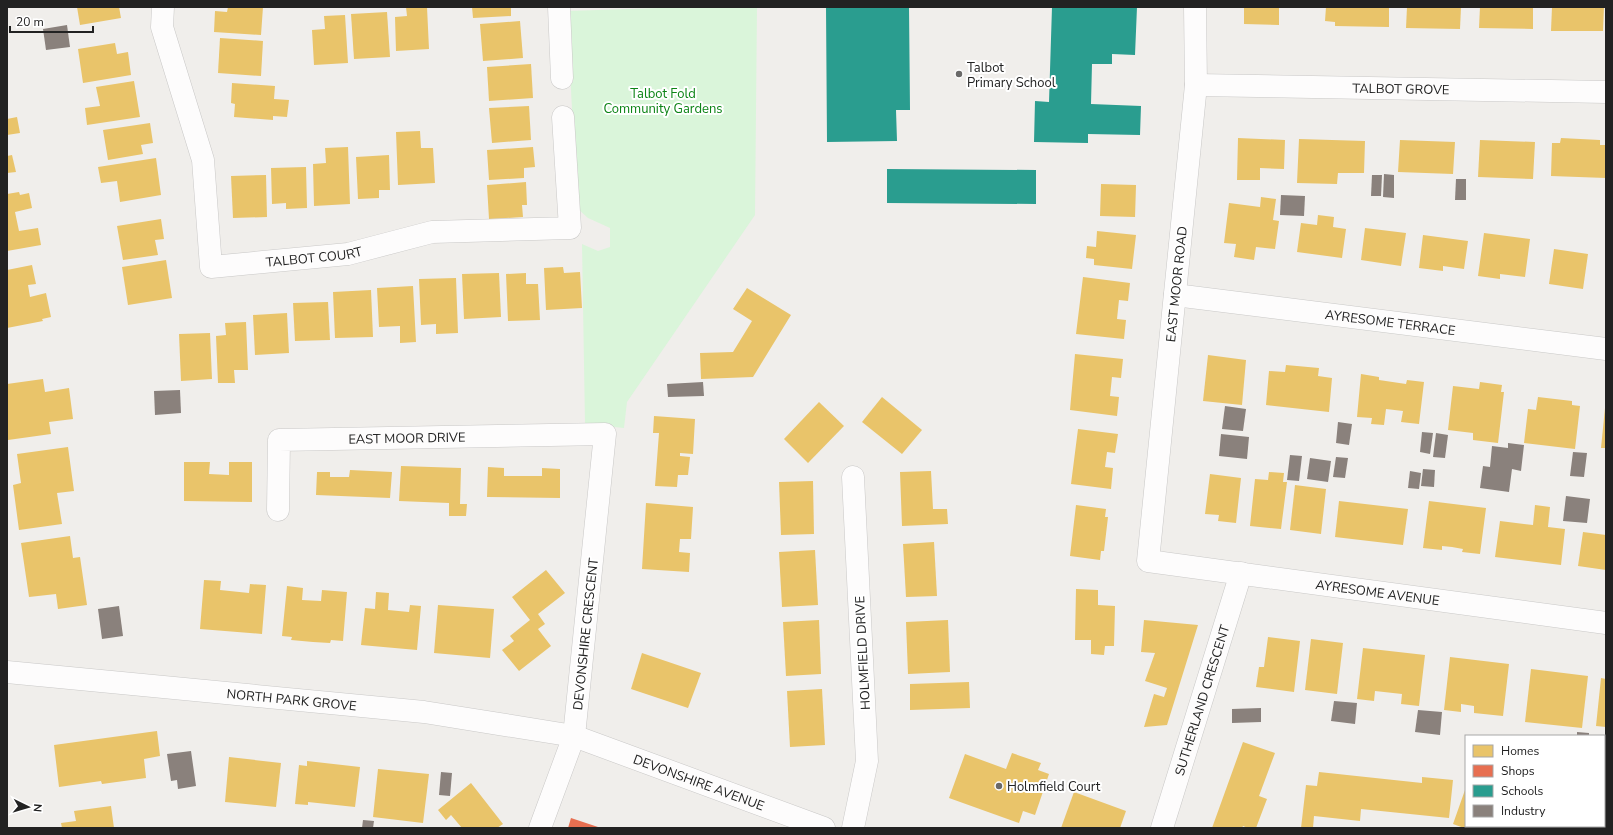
<svg xmlns="http://www.w3.org/2000/svg" width="1613" height="835" font-family="'Nunito Sans',sans-serif">
	<rect width="100%" height="100%" fill="#f0eeeb"/>
	<path fill="#daf5da" d="M691,7H757L755,215L627,402L624,428L585,424L582,244L598,251L610,247V228L588,218L577,208L567,11Z"/>
	<g fill="#e9c46a">
		<path d="M77,7H119L121,18L80,25Z"/>
		<path d="M228,7H263L261,35L214,32L215,11L227,12Z"/>
		<path d="M406,7H427L429,49L396,51L395,17L407,16Z"/>
		<path d="M472,7H511V16L473,18Z"/>
		<path d="M1244,7H1279V25L1244,24Z"/>
		<path d="M1326,7H1389V27L1335,26V22L1325,21Z"/>
		<path d="M1407,7H1461L1460,29L1406,28Z"/>
		<path d="M1480,7H1533V29L1479,28Z"/>
		<path d="M1552,7H1604L1603,31H1551Z"/>
		<path d="M387,12L390,57L354,59L351,14Z"/>
		<path d="M345,15L348,63L314,65L312,30L325,29L324,16Z"/>
		<path d="M520,21L523,58L483,61L480,24Z"/>
		<path d="M220,38L263,41L261,76L218,73Z"/>
		<path d="M115,43L117,54L128,52L131,75L83,83L78,49Z"/>
		<path d="M531,64L533,98L489,101L487,67Z"/>
		<path d="M134,81L140,117L87,125L85,108L100,106L96,87Z"/>
		<path d="M232,83L275,86L274,99L289,100L287,117L273,116V120L234,117L235,104L231,103Z"/>
		<path d="M529,106L531,140L492,143L489,108Z"/>
		<path d="M17,117L20,133L7,135V119Z"/>
		<path d="M150,123L153,143L141,145L143,154L108,160L103,130Z"/>
		<path d="M420,131L421,148H433L435,183L398,185L396,132Z"/>
		<path d="M1238,138L1285,140L1284,169L1260,168V180H1237Z"/>
		<path d="M1561,138L1600,140V145H1606V178L1551,176L1552,143H1560Z"/>
		<path d="M1299,139L1365,141L1364,173H1338L1337,184L1297,183Z"/>
		<path d="M1400,140L1455,142L1453,174L1398,172Z"/>
		<path d="M1480,140L1535,142L1533,179L1478,177Z"/>
		<path d="M348,147L350,204L314,206L313,164L326,163L325,148Z"/>
		<path d="M533,147L535,167L524,168V178L489,180L487,150Z"/>
		<path d="M12,155L16,172L7,173V156Z"/>
		<path d="M389,155L390,190H379V198L358,199L356,157Z"/>
		<path d="M156,158L161,195L120,202L117,181L101,183L98,167Z"/>
		<path d="M306,167L307,208L286,209V203L272,204L271,168Z"/>
		<path d="M266,175L267,217L233,218L231,176Z"/>
		<path d="M526,182L527,205H522L523,217L489,219L487,185Z"/>
		<path d="M1101,184L1136,185L1135,217L1100,216Z"/>
		<path d="M19,192L20,195L29,193L32,208L15,212L19,231L38,228L41,245L7,251V194Z"/>
		<path d="M1261,197L1276,199L1273,220L1279,221L1275,249L1256,247L1254,260L1234,257L1236,244L1224,243L1229,203L1260,207Z"/>
		<path d="M1318,215L1334,217L1333,227L1346,229L1342,258L1297,252L1301,223L1317,225Z"/>
		<path d="M161,219L164,239L155,240L158,255L123,260L117,226Z"/>
		<path d="M1365,228L1406,233L1401,266L1361,260Z"/>
		<path d="M1097,231L1136,235L1132,269L1094,265V259L1086,258L1087,246L1096,247Z"/>
		<path d="M1484,233L1530,239L1525,277L1500,274V279L1478,276Z"/>
		<path d="M1423,235L1468,241L1464,269L1443,266V271L1419,268Z"/>
		<path d="M1554,249L1588,254L1583,289L1549,284Z"/>
		<path d="M166,260L172,298L128,305L122,267Z"/>
		<path d="M32,265L36,284L28,285L30,297L46,293L51,317L42,319L43,321L7,328V270Z"/>
		<path d="M563,267L564,273L580,272L582,308L546,310L544,268Z"/>
		<path d="M499,273L501,317L464,319L462,274Z"/>
		<path d="M526,273V284H538L540,320L508,321L506,274Z"/>
		<path d="M1083,277L1130,283L1128,301L1119,300L1117,319L1126,320L1124,339L1076,334Z"/>
		<path d="M456,278L458,333L436,334V324L421,325L419,279Z"/>
		<path d="M413,286L416,342L400,343V326L379,327L377,288Z"/>
		<path d="M747,288L791,315L753,377L701,379L700,353L733,352L752,321L733,309Z"/>
		<path d="M371,290L373,337L335,338L333,292Z"/>
		<path d="M328,302L330,340L295,341L293,303Z"/>
		<path d="M287,313L289,353L255,355L253,315Z"/>
		<path d="M246,322L248,370H234L235,383H218L216,336L226,335L225,323Z"/>
		<path d="M210,333L212,379L181,381L179,334Z"/>
		<path d="M1075,354L1123,359L1121,378L1112,377L1110,396L1119,397L1117,416L1070,410Z"/>
		<path d="M1208,355L1246,360L1242,405L1203,401Z"/>
		<path d="M1286,365L1319,368L1318,376L1332,378L1329,412L1266,405L1269,371L1285,372Z"/>
		<path d="M1361,374L1379,377V380L1406,384L1407,380L1424,382L1419,424L1401,422L1403,411L1386,409L1384,425L1371,424L1372,418L1357,417Z"/>
		<path d="M43,379L45,392L69,388L73,419L49,422L51,434L8,440L7,384Z"/>
		<path d="M1480,382L1502,385L1501,392H1504L1498,443L1473,440V433L1448,430L1453,386L1479,389Z"/>
		<path d="M882,397L922,430L902,454L862,422Z"/>
		<path d="M1538,397L1572,401V405L1580,406L1575,449L1524,443L1528,409L1536,410Z"/>
		<path d="M819,402L844,426L808,463L784,439Z"/>
		<path d="M1605,408L1606,409V448H1601Z"/>
		<path d="M654,416L695,419L693,454L680,453V456L690,457L688,475H678L677,487L655,486L659,433H653Z"/>
		<path d="M1078,429L1118,434L1115,453L1107,452L1105,467L1113,468L1111,489L1071,484Z"/>
		<path d="M68,447L74,491L57,493L62,524L19,530L13,485L21,483L17,454Z"/>
		<path d="M184,462H210L209,474L229,475V462H252V502L184,501Z"/>
		<path d="M401,466L461,468L460,504H467L466,516H449V503L399,501Z"/>
		<path d="M488,467L504,468V476H542V468L560,469V498L487,497Z"/>
		<path d="M350,470L392,472L390,498L316,495L317,472H330V477H349Z"/>
		<path d="M931,471L933,509H947L948,524L902,526L900,472Z"/>
		<path d="M1269,472L1284,473L1283,482H1287L1281,529L1250,526L1255,479L1268,480Z"/>
		<path d="M1210,474L1241,478L1236,523L1218,521L1219,515L1205,514Z"/>
		<path d="M813,481L814,534L781,535L779,482Z"/>
		<path d="M1295,485L1326,489L1321,534L1290,530Z"/>
		<path d="M1339,501L1408,509L1403,545L1335,537Z"/>
		<path d="M1429,501L1486,508L1480,554L1462,552L1463,549L1452,547L1442,546V550L1423,548Z"/>
		<path d="M646,503L693,507L691,539H680L679,552L690,553L689,572L642,569Z"/>
		<path d="M1076,505L1106,509L1105,517H1108L1104,551H1101L1100,560L1070,556Z"/>
		<path d="M1535,505L1550,507L1548,527L1565,529L1561,565L1495,557L1500,521L1533,525Z"/>
		<path d="M1583,532L1606,535V570L1578,566Z"/>
		<path d="M70,536L73,558L80,557L87,605L58,609L56,594L29,597L21,543Z"/>
		<path d="M934,542L937,596L906,597L903,544Z"/>
		<path d="M815,550L818,605L782,607L779,552Z"/>
		<path d="M546,570L565,593L538,614L545,624L538,629L551,646L519,671L502,650L514,641L510,636L530,620L512,597Z"/>
		<path d="M204,580L221,581L220,590L249,593L250,584L266,585L262,634L200,629Z"/>
		<path d="M287,586L303,588L302,600L321,601L322,590L347,592L343,641L331,640L330,643L313,642L291,640L292,637L282,636Z"/>
		<path d="M1076,589L1098,590V605L1115,606L1114,646H1105L1104,655L1091,654V640H1075Z"/>
		<path d="M376,592L389,593L388,610L409,612L410,605L421,606L417,650L361,645L365,608L375,609Z"/>
		<path d="M438,605L494,609L490,658L434,653Z"/>
		<path d="M819,620L821,674L786,676L783,622Z"/>
		<path d="M948,620L950,672L908,674L906,622Z"/>
		<path d="M1144,620L1198,625L1167,725L1144,727L1154,694L1164,697L1167,688L1145,681L1155,653L1141,652Z"/>
		<path d="M1268,637L1300,641L1294,692L1256,687L1259,667H1264Z"/>
		<path d="M1311,639L1343,643L1337,694L1305,690Z"/>
		<path d="M1363,648L1425,655L1419,706L1401,704L1402,694L1375,691L1374,701L1357,699Z"/>
		<path d="M642,653L701,673L688,708L631,689Z"/>
		<path d="M1450,657L1509,664L1503,716L1474,713V706L1461,704V712L1444,710Z"/>
		<path d="M1531,669L1588,676L1582,728L1525,722Z"/>
		<path d="M1601,678L1606,679V727L1596,726Z"/>
		<path d="M969,682L970,708L910,710V684Z"/>
		<path d="M822,689L825,745L790,747L787,691Z"/>
		<path d="M157,731L160,756L144,759L146,778L102,784L101,781L59,787L54,745Z"/>
		<path d="M1243,742L1275,753L1259,796L1267,799L1256,828H1248L1243,826L1242,828H1212Z"/>
		<path d="M1012,753L1041,763L1038,770L1049,774L1035,815L1023,811L1019,823L949,798L965,754L1006,769Z"/>
		<path d="M229,757L281,763L276,807L225,802Z"/>
		<path d="M307,761L360,767L355,807L308,802V805L295,804L299,765L307,766Z"/>
		<path d="M378,769L429,774L423,823L373,817Z"/>
		<path d="M1319,772L1422,783V777L1453,780L1449,818L1361,809L1360,821L1314,816L1313,828H1301L1306,785L1317,786Z"/>
		<path d="M471,783L503,824L497,828H462L451,815L446,820L438,810Z"/>
		<path d="M1465,790L1466,791V826H1604V818L1606,815V828H1464L1453,824Z"/>
		<path d="M1074,792L1126,811L1120,828H1061Z"/>
		<path d="M111,806L114,828H62L61,823L76,821L74,811Z"/>
	</g>
	<path fill="#e76f51" d="M571,818L601,828H568Z"/>
	<g fill="#2a9d8f">
		<path d="M826,7H909L910,110H896L897,141L827,142Z"/>
		<path d="M1052,7H1137L1135,55L1112,54V64H1092L1091,104L1141,106L1140,135L1088,134V143L1034,142L1035,101L1049,102Z"/>
		<path d="M887,169L1036,170V204L887,203Z"/>
	</g>
	<g fill="#8a817c">
		<path d="M67,25L70,47L46,50L43,29Z"/>
		<path d="M1384,174L1394,175V198L1383,197Z"/>
		<path d="M1372,175H1382L1381,196H1371Z"/>
		<path d="M1456,179H1466V200H1455Z"/>
		<path d="M1281,195L1305,196L1304,216L1280,215Z"/>
		<path d="M703,382L704,396L668,397L667,384Z"/>
		<path d="M180,390L181,413L155,415L154,391Z"/>
		<path d="M1225,406L1246,409L1243,431L1222,429Z"/>
		<path d="M1338,422L1352,424L1349,445L1336,443Z"/>
		<path d="M1422,432L1433,433L1430,454L1420,452Z"/>
		<path d="M1436,433L1448,435L1445,458L1433,457Z"/>
		<path d="M1221,434L1249,437L1247,459L1219,456Z"/>
		<path d="M1508,443L1524,445L1521,471L1512,469L1509,492L1480,488L1483,466L1490,467L1492,446L1508,448Z"/>
		<path d="M1573,452L1587,453L1584,477L1570,476Z"/>
		<path d="M1290,455L1302,456L1299,481L1287,480Z"/>
		<path d="M1336,457L1348,458L1345,478L1333,477Z"/>
		<path d="M1310,458L1331,461L1328,482L1307,479Z"/>
		<path d="M1423,469L1435,470L1434,487L1421,486Z"/>
		<path d="M1410,471L1421,473L1419,489L1408,488Z"/>
		<path d="M1566,496L1590,499L1587,523L1563,521Z"/>
		<path d="M119,606L123,636L102,639L98,609Z"/>
		<path d="M1334,701L1357,703L1355,724L1331,721Z"/>
		<path d="M1261,708V722L1232,723V709Z"/>
		<path d="M1418,710L1442,712L1440,735L1415,732Z"/>
		<path d="M1577,732L1589,733V736H1577Z"/>
		<rect x="1604" y="745" width="2" height="15"/>
		<path d="M191,751L196,786L178,789L177,780L171,781L167,754Z"/>
		<path d="M441,772L452,773L450,796L439,795Z"/>
		<path d="M363,820L374,821L373,828H362Z"/>
	</g>
	<g fill="none" stroke-linecap="round" stroke-linejoin="round">
		<g stroke="#c9c8c7" stroke-width="23">
			<g id="street">
				<path id="s1" d="M163,7L162,27L203,160L211,267L348,254L432,232L570,228L563,117"/>
				<path d="M559,7L562,78"/>
				<path id="s2" d="M1195,7L1196,85L1148,561L1606,623"/>
				<path id="s3" d="M1196,85L1606,92"/>
				<path id="s4" d="M1175,295L1606,349"/>
				<path id="s5" d="M278,510L279,440L605,434L574,736L540,828"/>
				<path id="s6" d="M7,672L424,712L574,736L824,828"/>
				<path d="M853,828L867,761L853,477"/>
				<path id="s7" d="M1162,828L1241,573"/>
			</g>
		</g>
		<use href="#street" stroke="#fdfcfc" stroke-width="22"/>
	</g>
	<g fill="#6a6968" stroke="#fff" stroke-width="1.5">
		<circle cx="959" cy="74" r="4"/>
		<circle cx="999" cy="786" r="4"/>
	</g>
	<g text-anchor="middle" stroke-width="4" stroke-linejoin="round" paint-order="stroke">
		<g font-size="13" fill="#222" stroke="#fff" text-anchor="start">
			<text x="967" y="72">Talbot<tspan x="967" dy="15">Primary School</tspan></text>
			<text x="1007" y="791">Holmfield Court</text>
		</g>
		<g font-size="13" fill="#222" stroke="#fff">
			<text dy="5" stroke="none"><textPath href="#s3" startOffset="205">TALBOT GROVE</textPath></text>
			<text dy="5" stroke="none"><textPath href="#s1" startOffset="370">TALBOT COURT</textPath></text>
			<text transform="translate(1176 284) rotate(-84)" y="5">EAST MOOR ROAD</text>
			<text dy="5" stroke="none"><textPath href="#s4" startOffset="217">AYRESOME TERRACE</textPath></text>
			<text dy="5" stroke="none"><textPath href="#s5" startOffset="198">EAST MOOR DRIVE</textPath></text>
			<text dy="5" stroke="none"><textPath href="#s2" startOffset="788">AYRESOME AVENUE</textPath></text>
			<text transform="translate(585 634) rotate(-84)" y="5">DEVONSHIRE CRESCENT</text>
			<text transform="translate(862 653) rotate(-93)" y="5">HOLMFIELD DRIVE</text>
			<text dy="5" stroke="none"><textPath href="#s6" startOffset="286">NORTH PARK GROVE</textPath></text>
			<text dy="5" stroke="none"><textPath href="#s7" startOffset="134">SUTHERLAND CRESCENT</textPath></text>
			<text dy="5" stroke="none"><textPath href="#s6" startOffset="704">DEVONSHIRE AVENUE</textPath></text>
		</g>
		<g font-size="13" fill="#0c8416" stroke="#fff">
			<text x="663" y="98">Talbot Fold<tspan x="663" dy="15">Community Gardens</tspan></text>
		</g>
	</g>
	<rect width="1613" height="835" fill="none" stroke="#222222" stroke-width="16"/>
	<rect x="1465" y="735" width="140" height="92" fill="#ffffff" stroke="#a7a7a7"/>
	<rect x="1473" y="745" width="20" height="12" fill="#e9c46a" stroke="#a7a7a7"/>
	<text x="1501" y="755" font-size="12" fill="#222222">Homes</text>
	<rect x="1473" y="765" width="20" height="12" fill="#e76f51" stroke="#a7a7a7"/>
	<text x="1501" y="775" font-size="12" fill="#222222">Shops</text>
	<rect x="1473" y="785" width="20" height="12" fill="#2a9d8f" stroke="#a7a7a7"/>
	<text x="1501" y="795" font-size="12" fill="#222222">Schools</text>
	<rect x="1473" y="805" width="20" height="12" fill="#8a817c" stroke="#a7a7a7"/>
	<text x="1501" y="815" font-size="12" fill="#222222">Industry</text>
	<g transform="translate(28 807) rotate(95)" stroke="#ffffff" stroke-width="3" paint-order="stroke">
	<path d="M0-3L7 15L0 10L-7 15Z" fill="#222222"/>
	<text y="-6" font-size="11" font-weight="bold" text-anchor="middle" fill="#222222">N</text>
	</g>
	<path d="M10 26v6h83v-6" fill="none" stroke="#222222" stroke-width="2"/>
	<text x="16" y="26" font-size="12" fill="#222222" stroke="#ffffff" stroke-width="3" paint-order="stroke">20 m</text>
</svg>
